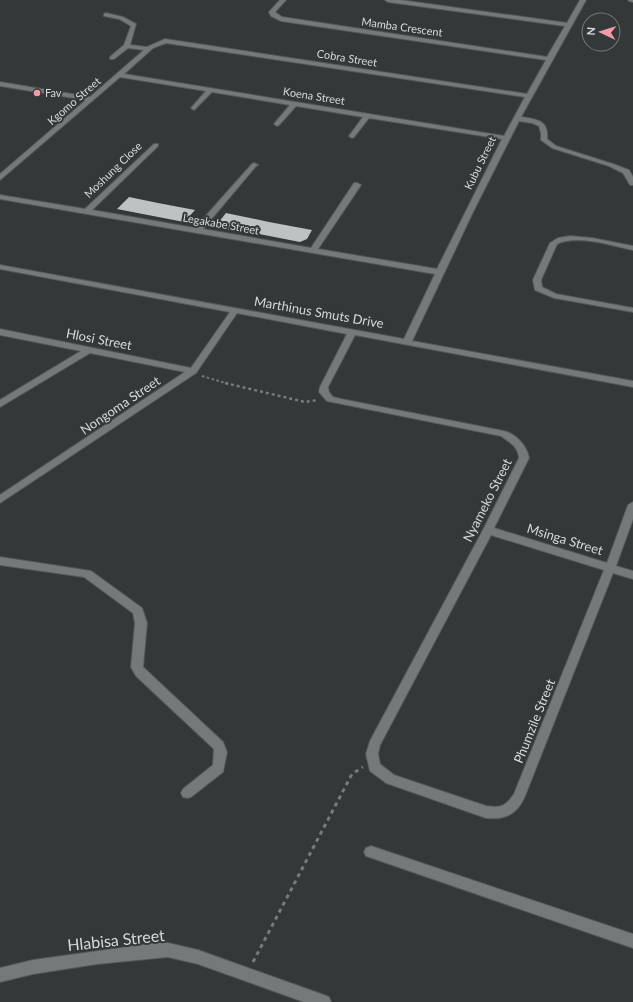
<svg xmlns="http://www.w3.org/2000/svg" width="633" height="1002" font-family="Lato,sans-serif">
	<rect width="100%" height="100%" fill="#333938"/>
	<g fill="#bcc3c2">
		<path d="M129,197L158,203L195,210L184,222L117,209Z"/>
		<path d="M226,213L269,222L312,230L307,239L300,242L249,232L248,233L222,229L218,223Z"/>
	</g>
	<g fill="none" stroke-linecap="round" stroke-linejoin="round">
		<g stroke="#535857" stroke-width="2">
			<g id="minor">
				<path d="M280,0H286L275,12L282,17L547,57L565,26L388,2L385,0H400L567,23L580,0H586L521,117C536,119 549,120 547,139L556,146L613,164L629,170L633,177V185H630L623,173L609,166L552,148L541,140V133L539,126L532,123L519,121L473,212L412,341L633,381V387L355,335L328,387L329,392L333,397L341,399L504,431C516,434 527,446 529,458L494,528L607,563L628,505L633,502V519L616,566L633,571V579L613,573L525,796C517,814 506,820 486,818L386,783L370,771L366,754L370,741L483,530L519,458C518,447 510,442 501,436L327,401L319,392L320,387L347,334L237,313L196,373L0,503V495L185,372L90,353L0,407V400L81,351L0,335V329L191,368L230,312L0,269V265L404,339L435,274L0,199V195L85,209L154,144H158V146L92,210L195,228L252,164L254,163L258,165L256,166L203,229L311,248L354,183H357L361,185L318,249L437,269L502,139L369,118L354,137L352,138L349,136L363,117L296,106L279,125L277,126L274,124L290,105L212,92L194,110L191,108L206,91L120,77L0,180V174L86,100L0,86V82L90,97L144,50L128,48L114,59H110V57L124,45L131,26L119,19L104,16V14L106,13L123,17L136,24L130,45L147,47L165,39L527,94L546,60L281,21L271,16L269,12ZM166,43L525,97L504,136L124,74L153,48ZM491,535L604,570L514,794C505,807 501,808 486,806L394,775L380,764L378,754L380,745Z"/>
				<path d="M628,0H633V2L629,1Z"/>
				<path d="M570,236L592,238L633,246V250C612,246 577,234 557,244L541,280L542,287L556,294L633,308V312L554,298L535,290L533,280L550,243L558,238Z"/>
				<path d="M0,557L91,571L142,608L147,623L143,667L223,742L227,752L223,772L191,797L187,798L183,797L181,793L183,789L213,765L214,749L136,676L131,667L135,623L133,613L84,577L0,565Z"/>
				<path d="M371,846L633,934V948L366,856L364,852L366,848Z"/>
				<path d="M156,943H168L198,950L324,995L329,997L331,1002H304L198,964L168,957L97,964L33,974L0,982V968L33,960Z"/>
			</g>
		</g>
		<path stroke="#767b7b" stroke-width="2" stroke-dasharray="2.5 2.5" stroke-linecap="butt" d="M202,376L229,384"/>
		<path stroke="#767b7b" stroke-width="2.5" stroke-dasharray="3 3" stroke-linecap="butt" d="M225,383L305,402L318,400"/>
		<path stroke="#767b7b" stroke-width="3" stroke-dasharray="4 4" stroke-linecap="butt" d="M253,962L352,774L363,767"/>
		<use href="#minor" fill="#747a79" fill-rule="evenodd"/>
	</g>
	<circle fill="#f39aa8" stroke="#333938" stroke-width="1.5" cx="37" cy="93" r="4"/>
	<g text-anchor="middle" stroke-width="4" stroke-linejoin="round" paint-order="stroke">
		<g font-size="11" fill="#d7dada" stroke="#333938">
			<text transform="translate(402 27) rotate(8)" y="4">Mamba Crescent</text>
			<text transform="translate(347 58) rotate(9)" y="4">Cobra Street</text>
			<text transform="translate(314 96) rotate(9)" y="4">Koena Street</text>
			<text transform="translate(74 101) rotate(-41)" y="4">Kgomo Street</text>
			<text transform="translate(480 163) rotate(-64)" y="4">Kubu Street</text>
			<text transform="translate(113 170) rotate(-44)" y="4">Moshung Close</text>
			<text transform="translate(221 224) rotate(10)" y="4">Legakabe Street</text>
		</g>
		<g font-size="11" fill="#d7dada" stroke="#333938" text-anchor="start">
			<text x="45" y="97">Fav</text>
		</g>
		<g font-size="13" fill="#d7dada" stroke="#333938">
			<text transform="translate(319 312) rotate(10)" y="5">Marthinus Smuts Drive</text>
			<text transform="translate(99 339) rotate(11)" y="5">Hlosi Street</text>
			<text transform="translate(120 405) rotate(-34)" y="5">Nongoma Street</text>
			<text transform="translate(487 500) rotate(-63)" y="5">Nyameko Street</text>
			<text transform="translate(565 539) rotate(17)" y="5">Msinga Street</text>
			<text transform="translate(534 721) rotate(-68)" y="5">Phumzile Street</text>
		</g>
		<g font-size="16" fill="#d7dada" stroke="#333938">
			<text transform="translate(116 940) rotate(-6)" y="6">Hlabisa Street</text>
		</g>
	</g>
	<g transform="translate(601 32) rotate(274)"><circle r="19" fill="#333938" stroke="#757979"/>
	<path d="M0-3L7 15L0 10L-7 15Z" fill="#f39aa8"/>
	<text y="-6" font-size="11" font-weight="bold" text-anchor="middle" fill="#d7dada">N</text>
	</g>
</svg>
